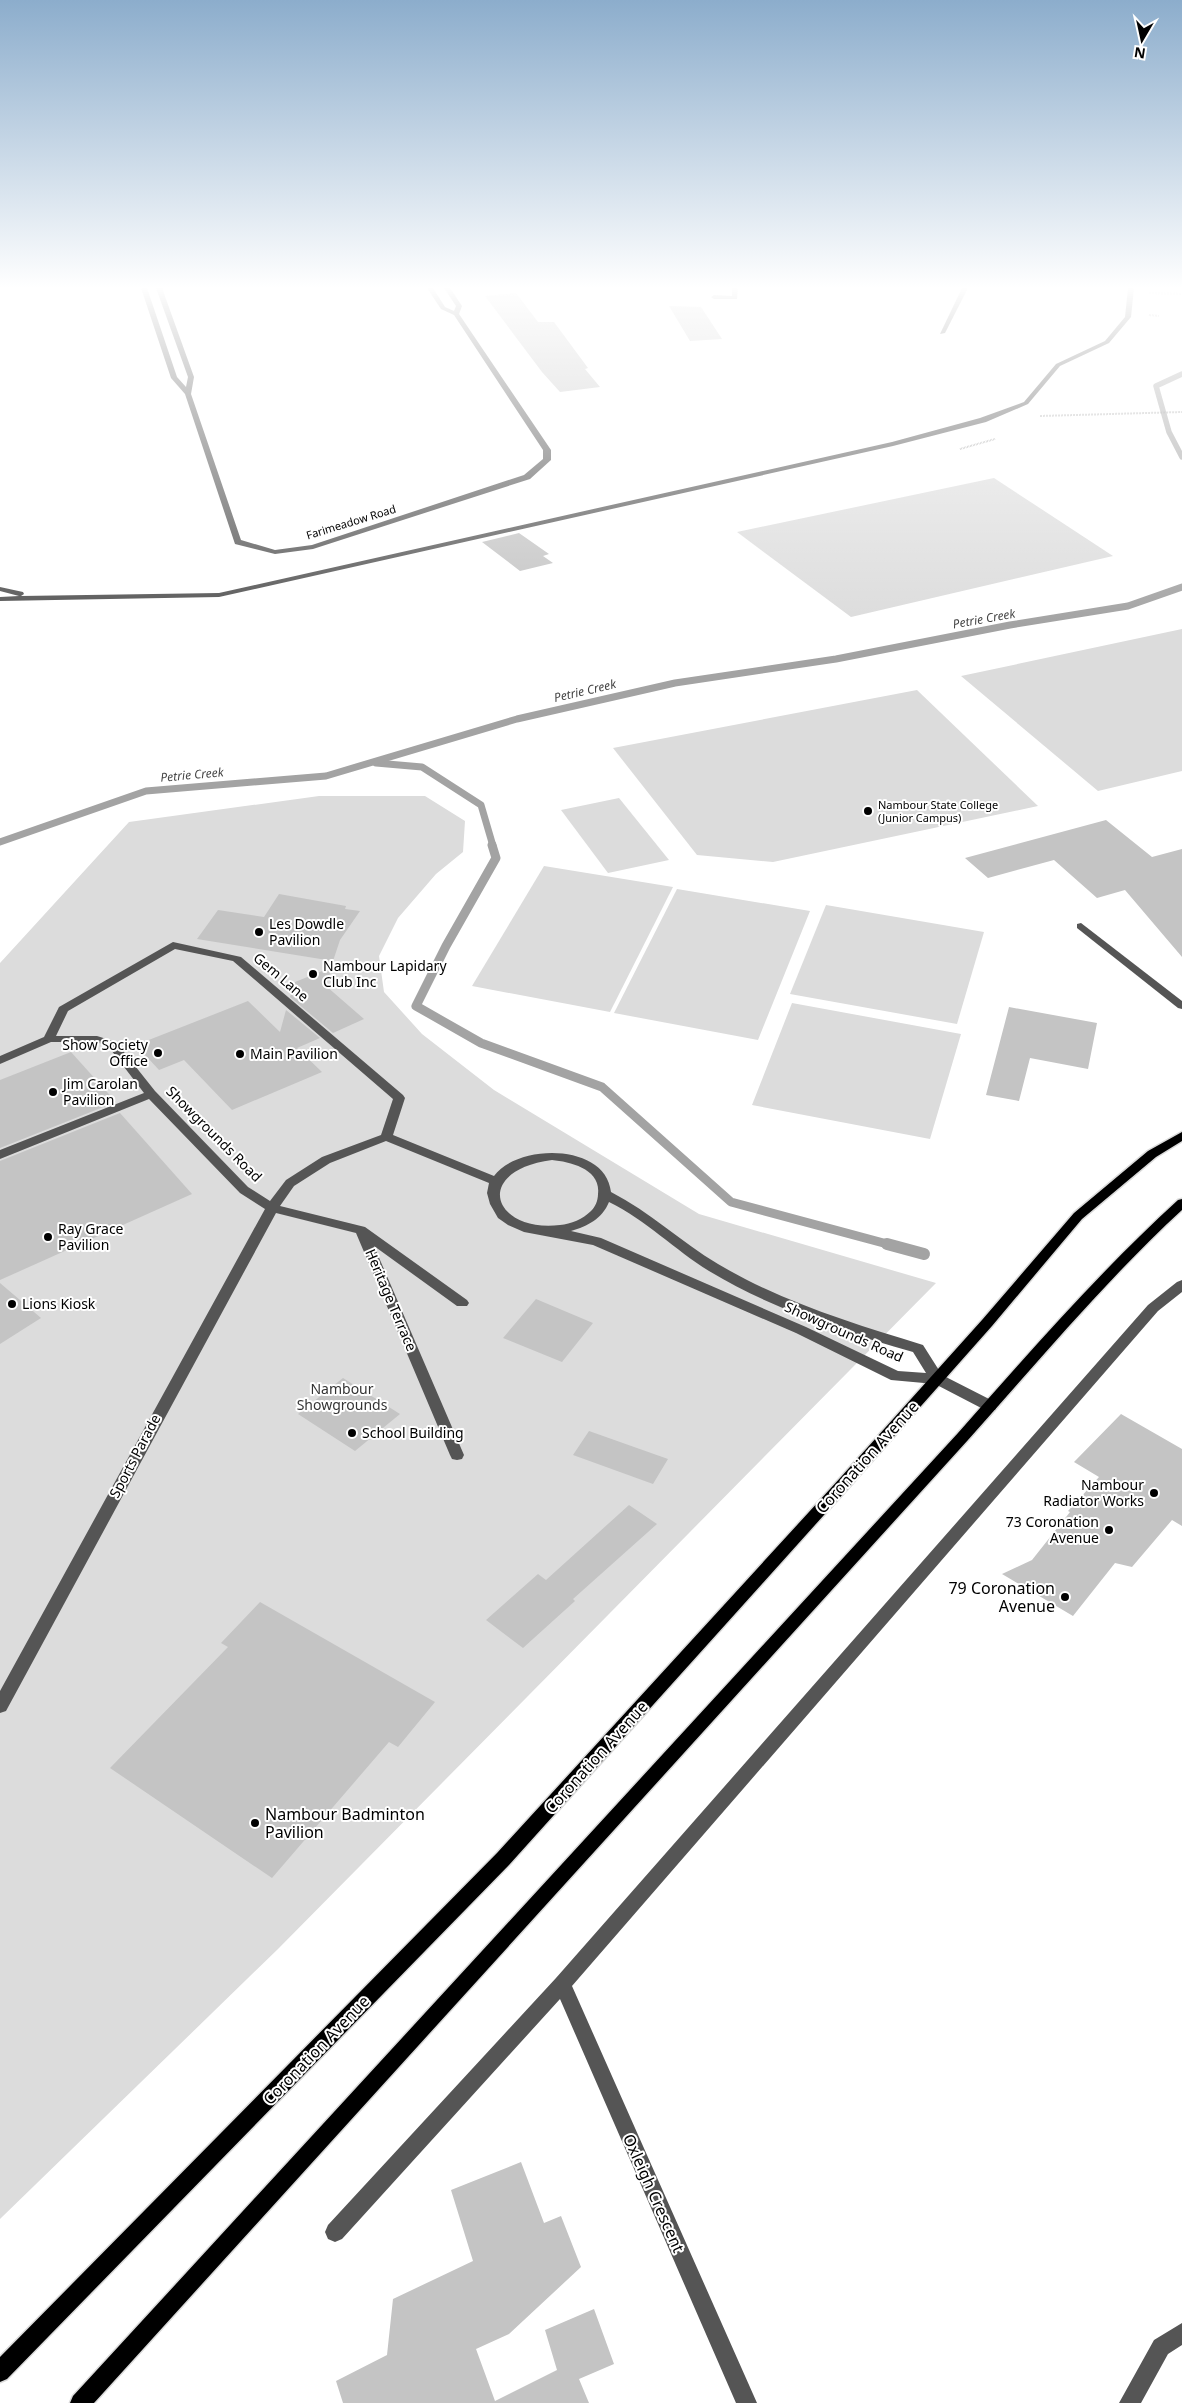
<svg xmlns="http://www.w3.org/2000/svg" width="1182" height="2403" font-family="'Noto Sans',sans-serif">
	<rect width="100%" height="100%" fill="#fff"/>
	<g fill="#dcdcdc">
		<path d="M994,478L1113,556L851,617L737,532Z"/>
		<path d="M1182,629V771L1098,791L961,676Z"/>
		<path d="M917,690L1038,806L773,862L697,855L613,748Z"/>
		<path d="M319,796H425L465,821L463,852L436,874L398,918L379,956L384,992L422,1034L494,1090L699,1214L936,1283L278,1949L0,2219V963L129,822Z"/>
		<path d="M619,798L669,860L608,873L561,810Z"/>
		<path d="M544,866L673,887L610,1012L472,986Z"/>
		<path d="M677,889L810,911L758,1040L614,1013Z"/>
		<path d="M826,905L984,932L957,1024L790,994Z"/>
		<path d="M792,1003L961,1034L930,1139L752,1105Z"/>
	</g>
	<g fill="none" stroke-linecap="round" stroke-linejoin="round">
		<path stroke="#a3a3a3" stroke-width="5.5" d="M1182,374L1156,386L1169,432L1182,457"/>
		<g stroke="#a3a3a3" stroke-width="7">
			<path d="M376,763L422,767L481,805L493,846"/>
			<path d="M0,842L146,791L326,776L517,719L675,683L836,659L1010,625L1128,606L1182,587"/>
		</g>
		<path stroke="#a3a3a3" stroke-width="9" d="M492,845L496,858L446,946L416,1006L481,1043L602,1087L731,1202L891,1245"/>
		<path stroke="#a3a3a3" stroke-width="12" d="M887,1244L924,1254"/>
	</g>
	<g fill="#c4c4c4">
		<path d="M516,293L538,322H554L588,368L585,369L600,387L560,392L542,372L485,296Z"/>
		<path d="M669,306L701,307L722,339L690,341Z"/>
		<path d="M519,533L549,554L543,556L553,563L520,571L482,542Z"/>
		<path d="M1106,820L1152,857L1182,849V957L1125,890L1097,898L1054,860L988,878L965,858Z"/>
		<path d="M279,894L346,906L345,909L360,911L340,940L333,961L197,939L218,910L264,917Z"/>
		<path d="M332,967L326,986L364,1019L333,1033L290,997L295,982Z"/>
		<path d="M248,1001L280,1032L286,1010L320,1038L297,1048L322,1072L232,1110L184,1060L159,1070L136,1045Z"/>
		<path d="M1009,1007L1097,1023L1088,1069L1030,1058L1019,1101L986,1095Z"/>
		<path d="M71,1052L116,1102L0,1148V1080Z"/>
		<path d="M120,1113L192,1194L0,1280V1161Z"/>
		<path d="M0,1283L41,1318L0,1344Z"/>
		<path d="M536,1299L593,1323L562,1362L503,1338Z"/>
		<path d="M343,1378L400,1414L355,1451L298,1414Z"/>
		<path d="M1121,1414L1182,1449V1526L1172,1520L1132,1567L1115,1563L1073,1616L1002,1574L1032,1560L1070,1512L1068,1511L1099,1477L1074,1462Z"/>
		<path d="M589,1431L668,1459L653,1484L573,1455Z"/>
		<path d="M629,1505L657,1524L573,1599L575,1601L523,1648L486,1620L538,1574L546,1580Z"/>
		<path d="M260,1602L435,1702L398,1747L389,1742L272,1878L110,1768L228,1647L221,1643Z"/>
		<path d="M521,2162L544,2223L561,2216L581,2267L509,2334L476,2349L495,2401L557,2370L545,2330L594,2309L614,2364L579,2379L589,2403H343L336,2381L387,2355L393,2299L473,2261L451,2190Z"/>
	</g>
	<g fill="none" stroke-linecap="round" stroke-linejoin="round">
		<g stroke="#dbdbdb" stroke-width="3">
			<g id="major">
				<path d="M1182,1132V1141L1156,1157L1082,1219L992,1326L851,1485L509,1865L7,2379L0,2382V2357L497,1853L841,1477L982,1320L1074,1213L1148,1151Z"/>
				<path d="M1182,1199V1210C1105,1281 1038,1362 968,1440L94,2403H70L73,2396L958,1433C1029,1353 1099,1272 1178,1200Z"/>
			</g>
		</g>
		<g stroke="#777" stroke-width="2" stroke-dasharray="0.5 1" stroke-linecap="butt">
			<path d="M1149,293L1182,294"/>
			<path d="M1149,315L1159,316"/>
			<path d="M1040,416L1182,412"/>
			<path d="M960,449L995,439"/>
		</g>
		<g fill="#555" fill-rule="evenodd">
			<path d="M141,288H147L177,377L186,387L188,377L156,288H162L194,377L191,394L241,540L275,550L312,545L524,475L543,459V450L454,315L441,309L427,288H433L445,307L454,311L456,306L444,288H450L462,306L459,314L551,450V460L530,479L313,549L275,554L235,544L185,394L171,378Z"/>
			<path d="M732,288H738L737,299H714L711,297L714,295L732,296Z"/>
			<path d="M962,288H968L945,333L940,334Z"/>
			<path d="M1128,288H1134L1131,317L1109,343L1060,366L1028,404L986,422L893,446L219,597L0,601V597L19,596L0,591V587L23,592L24,594L21,596L219,593L892,442L980,418L1024,402L1056,364L1105,341L1125,317Z"/>
			<path d="M1081,923L1182,1001V1009L1178,1008L1077,928V924Z"/>
			<path d="M173,942L241,957L403,1095L405,1098L393,1135L494,1176C518,1143 606,1143 611,1192C650,1212 681,1242 718,1264C782,1302 852,1323 923,1345L942,1375L995,1402L997,1406L995,1410H985L935,1384L891,1380L796,1333L593,1245L524,1232L508,1225L498,1218L490,1204L487,1193L489,1183L386,1141L330,1163L294,1186L280,1206L365,1227L467,1300L469,1303L467,1306H457L374,1246L464,1455L462,1459L457,1460L452,1459L450,1455L356,1233L276,1213L6,1711L0,1713V1691L265,1209L240,1193L149,1099L0,1159V1150L144,1093L108,1046L96,1042H51L0,1064V1056L44,1037L59,1007ZM175,949L233,961L393,1099L381,1135L322,1157L286,1180L270,1201L248,1187L155,1091L116,1042L97,1036H56L68,1011ZM552,1160C571,1162 601,1169 598,1194C598,1201 595,1207 591,1211C583,1219 571,1224 560,1225C493,1233 471,1171 552,1160ZM609,1202C646,1220 675,1250 709,1271C772,1309 843,1332 913,1352L926,1373L898,1371L806,1327L601,1238L571,1231C588,1226 602,1219 609,1202Z"/>
			<path d="M1182,1280V1292L1158,1311L572,1986L757,2403H736L560,1999L342,2239L335,2242L328,2239L325,2232L328,2225L556,1978L1148,1305L1177,1282Z"/>
			<path d="M1182,2323V2345L1168,2354L1141,2403H1119L1154,2340Z"/>
		</g>
		<use href="#major" fill="#000" fill-rule="evenodd"/>
	</g>
	<linearGradient id="sky" x2="0" y2="1"><stop stop-color="#8cadcc"/><stop offset="0.46" stop-color="#fff"/><stop offset="1" stop-color="#fff" stop-opacity="0"/></linearGradient>
	<rect width="1182" height="625" fill="url(#sky)"/>
	<g fill="#000" stroke="#fff" stroke-width="2">
		<circle cx="868" cy="811" r="5"/>
		<circle cx="259" cy="932" r="5"/>
		<circle cx="313" cy="974" r="5"/>
		<circle cx="158" cy="1053" r="5"/>
		<circle cx="240" cy="1054" r="5"/>
		<circle cx="53" cy="1092" r="5"/>
		<circle cx="48" cy="1237" r="5"/>
		<circle cx="12" cy="1304" r="5"/>
		<circle cx="352" cy="1433" r="5"/>
		<circle cx="1154" cy="1493" r="5"/>
		<circle cx="1109" cy="1530" r="5"/>
		<circle cx="1065" cy="1597" r="5"/>
		<circle cx="255" cy="1823" r="5"/>
	</g>
	<g text-anchor="middle" stroke-width="4" stroke-linejoin="round" paint-order="stroke">
		<g font-size="11" fill="#000" stroke="#fff">
			<text transform="translate(351 522) rotate(-17)" y="4">Farimeadow Road</text>
		</g>
		<g font-size="11" fill="#000" stroke="#fff" text-anchor="start">
			<text x="878" y="809">Nambour State College<tspan x="878" dy="13">(Junior Campus)</tspan></text>
		</g>
		<g font-size="12" font-style="italic" fill="#444" stroke="#fff">
			<text transform="translate(984 619) rotate(-10)" y="4">Petrie Creek</text>
			<text transform="translate(585 691) rotate(-13)" y="4">Petrie Creek</text>
			<text transform="translate(192 775) rotate(-5)" y="4">Petrie Creek</text>
		</g>
		<g font-size="14" fill="#000" stroke="#fff" text-anchor="start">
			<text x="269" y="929">Les Dowdle<tspan x="269" dy="16">Pavilion</tspan></text>
			<text x="323" y="971">Nambour Lapidary<tspan x="323" dy="16">Club Inc</tspan></text>
			<text x="148" y="1050" text-anchor="end">Show Society<tspan x="148" dy="16">Office</tspan></text>
			<text x="250" y="1059">Main Pavilion</text>
			<text x="63" y="1089">Jim Carolan<tspan x="63" dy="16">Pavilion</tspan></text>
			<text x="58" y="1234">Ray Grace<tspan x="58" dy="16">Pavilion</tspan></text>
			<text x="22" y="1309">Lions Kiosk</text>
			<text x="362" y="1438">School Building</text>
			<text x="1144" y="1490" text-anchor="end">Nambour<tspan x="1144" dy="16">Radiator Works</tspan></text>
			<text x="1099" y="1527" text-anchor="end">73 Coronation<tspan x="1099" dy="16">Avenue</tspan></text>
		</g>
		<g font-size="14" fill="#000" stroke="#fff">
			<text transform="translate(281 977) rotate(40)" y="5">Gem Lane</text>
			<text transform="translate(214 1134) rotate(45)" y="5">Showgrounds Road</text>
			<text transform="translate(391 1300) rotate(67)" y="5">Heritage Terrace</text>
			<text transform="translate(844 1332) rotate(24)" y="5">Showgrounds Road</text>
			<text transform="translate(135 1456) rotate(-62)" y="5">Sports Parade</text>
		</g>
		<g font-size="14" fill="#333" stroke="#fff">
			<text x="342" y="1394">Nambour<tspan x="342" dy="16">Showgrounds</tspan></text>
		</g>
		<g font-size="16" fill="#000" stroke="#fff">
			<text transform="translate(867 1457) rotate(-48)" y="6">Coronation Avenue</text>
			<text transform="translate(596 1757) rotate(-48)" y="6">Coronation Avenue</text>
			<text transform="translate(316 2050) rotate(-46)" y="6">Coronation Avenue</text>
			<text transform="translate(654 2193) rotate(66)" y="6">Oxleigh Crescent</text>
		</g>
		<g font-size="16" fill="#000" stroke="#fff" text-anchor="end">
			<text x="1055" y="1594">79 Coronation<tspan x="1055" dy="18">Avenue</tspan></text>
			<text x="265" y="1820" text-anchor="start">Nambour Badminton<tspan x="265" dy="18">Pavilion</tspan></text>
		</g>
	</g>
	<g transform="translate(1142 40) rotate(189)" stroke="#ffffff" stroke-width="4" paint-order="stroke">
	<path d="M0-4L9 19L0 12L-9 19Z" fill="#000000"/>
	<text y="-8" font-size="14" font-weight="bold" text-anchor="middle" fill="#000000">N</text>
	</g>
</svg>
